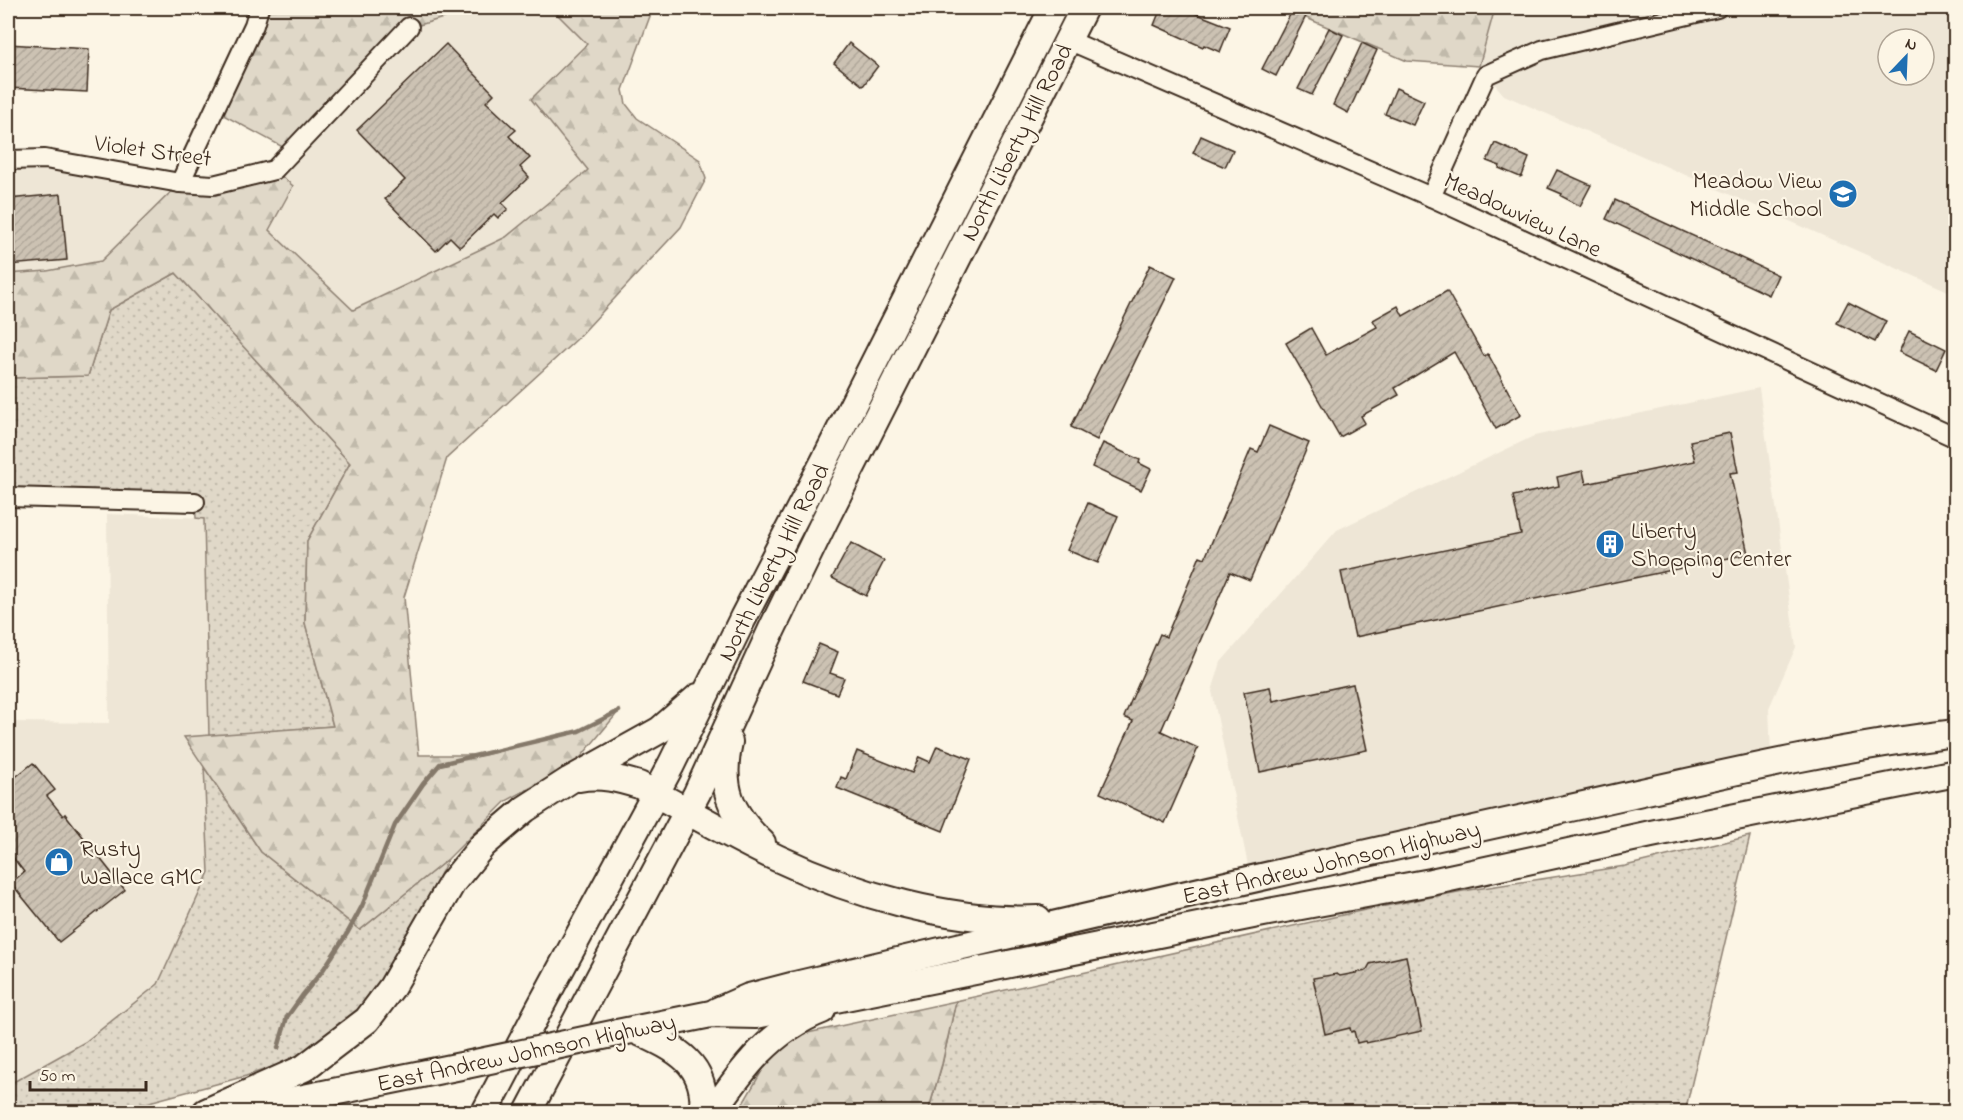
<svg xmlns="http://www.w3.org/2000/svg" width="1963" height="1120" font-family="'Indie Flower',sans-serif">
	<defs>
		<pattern id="grass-dots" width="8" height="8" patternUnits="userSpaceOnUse" patternTransform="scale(1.5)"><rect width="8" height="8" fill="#e0d8c8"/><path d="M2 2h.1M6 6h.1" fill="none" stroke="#c1baab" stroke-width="1.8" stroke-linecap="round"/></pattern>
		<pattern id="forest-firs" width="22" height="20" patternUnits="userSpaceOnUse" patternTransform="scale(1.5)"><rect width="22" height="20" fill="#e0d8c8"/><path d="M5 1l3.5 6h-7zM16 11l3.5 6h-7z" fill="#c1baab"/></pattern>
		<pattern id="building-hatch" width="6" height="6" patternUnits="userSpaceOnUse" patternTransform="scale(1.5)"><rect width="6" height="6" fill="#ccc2b3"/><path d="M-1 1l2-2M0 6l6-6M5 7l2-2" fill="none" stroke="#b0a79a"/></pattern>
	</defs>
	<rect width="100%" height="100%" fill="#fcf5e5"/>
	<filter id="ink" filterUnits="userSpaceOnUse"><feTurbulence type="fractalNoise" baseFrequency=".0167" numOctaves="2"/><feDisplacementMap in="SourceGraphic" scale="12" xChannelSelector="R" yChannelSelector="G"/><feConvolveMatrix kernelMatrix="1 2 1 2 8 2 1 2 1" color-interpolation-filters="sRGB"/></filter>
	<g filter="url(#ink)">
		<g fill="#eee6d6" fill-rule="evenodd">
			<path d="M478,8H551L587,44L531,99L589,170L506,237L353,310L269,230L293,186L274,170L409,27Z"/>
			<path d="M1495,8H1955V294L1504,95L1479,66ZM1888,39H1924V75H1888Z"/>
			<path d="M17,167L64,170L170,193L101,261L47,271L8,274V169Z"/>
			<path d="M1759,388L1796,647L1769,708L1771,754L1251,880L1212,691L1221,662L1337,530L1534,436Z"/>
			<path d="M107,514L204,518L209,736L185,738L204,767L209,872L158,984L85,1042L8,1085V722L109,723Z"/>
		</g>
		<g fill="url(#grass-dots)" stroke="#8e8173" stroke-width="1.5">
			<path d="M176,273L350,463L307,541L305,623L333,726L209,736L204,519L196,518L195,502L8,497V378L88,376L109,310Z"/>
			<path d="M204,767L261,852L360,930L448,859L407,942L377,989L352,1020L304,1056L246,1076L112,1112H8V1085L85,1042L158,984L209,872Z"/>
			<path d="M1750,836L1685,1112H928L942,1065L956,1001L1365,910L1463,891L1625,866Z"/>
		</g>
		<g fill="url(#forest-firs)" stroke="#8e8173" stroke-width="1.5">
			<path d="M259,8H478L409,28L292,152L214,110Z"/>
			<path d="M551,8H653L623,90L626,104L637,118L700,160L706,179L681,227L576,340L447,458L404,597L419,755H484L579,731L619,711L576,763L506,801L448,859L360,930L261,852L184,737L333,726L305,623L307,541L350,463L176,273L109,310L88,376L8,378V274L47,271L101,261L180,183L274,170L293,186L269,230L353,310L506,237L588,170L531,99L587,44Z"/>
			<path d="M1283,8H1495L1479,66L1407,61Z"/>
			<path d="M956,1001L942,1064L928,1112H738L774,1050L803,1034Z"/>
		</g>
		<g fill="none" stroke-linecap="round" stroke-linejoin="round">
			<path stroke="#85796b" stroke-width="4.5" d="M278,1048L287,1017L302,996L323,970L348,932L362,906L395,825L423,784L440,764L579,731L619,711"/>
		</g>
		<g fill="url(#building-hatch)" stroke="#3b2a1e" stroke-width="1.5">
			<path d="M1161,8H1182L1230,27L1220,52L1204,45L1203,47L1154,25Z"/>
			<path d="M1293,9L1306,16L1276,76L1262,69Z"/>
			<path d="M1329,28L1343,35L1312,95L1298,89Z"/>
			<path d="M849,43L878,66L863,86L834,63Z"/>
			<path d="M1362,43L1377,50L1348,113L1333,105Z"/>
			<path d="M8,44L89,49L87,92L8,88Z"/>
			<path d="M446,44L494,94L486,102L516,130L509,136L530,158L520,167L529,177L502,203L508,209L498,218L494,214L460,247L450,237L436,251L385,199L405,180L357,130Z"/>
			<path d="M1396,88L1424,101L1413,125L1385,114Z"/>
			<path d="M1201,136L1233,150L1225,167L1193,153Z"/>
			<path d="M1495,143L1529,158L1522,176L1520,177L1499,168L1500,166L1487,161Z"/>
			<path d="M1557,170L1591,185L1580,206L1561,196L1562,194L1548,188Z"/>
			<path d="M61,194L67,260L8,265V199Z"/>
			<path d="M1615,200L1778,275L1769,295L1606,219Z"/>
			<path d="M1150,265L1176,277L1097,440L1071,427Z"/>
			<path d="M1447,291L1484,356L1488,354L1521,415L1496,429L1454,352L1395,388L1399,395L1361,416L1365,423L1340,437L1286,343L1311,328L1326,355L1377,327L1373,320L1398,306L1403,316Z"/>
			<path d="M1848,302L1886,321L1875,342L1837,323Z"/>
			<path d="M1909,331L1946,349L1936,370L1899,352Z"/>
			<path d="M1269,426L1309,443L1250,580L1230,572L1161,731L1198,748L1165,823L1100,793L1133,721L1124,717L1160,634L1166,637L1200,556L1205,558L1251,449L1258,452Z"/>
			<path d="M1730,433L1738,472L1730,473L1748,554L1355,637L1341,572L1521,534L1513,496L1559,486L1557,477L1583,471L1586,484L1695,461L1690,441Z"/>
			<path d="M1103,443L1140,460L1139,463L1151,469L1141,490L1092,467Z"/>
			<path d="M1088,503L1118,516L1098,563L1067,550Z"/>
			<path d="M851,543L884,561L866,596L832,578Z"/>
			<path d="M819,644L838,652L830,673L844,678L837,694L803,681Z"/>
			<path d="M1353,684L1367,750L1260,772L1244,692L1270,687L1273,701Z"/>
			<path d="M937,746L971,759L943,831L837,788L841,777L846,779L857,751L912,773L919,757L930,762Z"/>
			<path d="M33,763L55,790L47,796L63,816L65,814L125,890L59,942L11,883L24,872L8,851V783Z"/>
			<path d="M1406,956L1422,1031L1366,1043L1365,1041L1357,1043L1354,1031L1351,1032L1350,1028L1325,1034L1313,978L1337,974L1340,976L1366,971L1370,964Z"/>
		</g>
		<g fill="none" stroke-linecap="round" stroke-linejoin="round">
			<g stroke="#3b2a1e" stroke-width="22">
				<g id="minor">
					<path d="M1068,40L1431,197L1956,438"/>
					<path d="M8,160L45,159L180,183L213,185L274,170L409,27"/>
					<path d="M180,183L254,25L259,8"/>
					<path d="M1431,197L1486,75L1542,50L1717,8"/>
					<path d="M8,497L195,502"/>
				</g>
			</g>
			<g stroke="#3b2a1e" stroke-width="30">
				<g id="secondary">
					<path d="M729,742C719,787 730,813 762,843"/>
					<path d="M579,778C600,774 619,779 639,785C685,809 730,836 777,858C855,895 952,923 1038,919"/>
					<path d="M717,1011L749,997L795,985C1047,926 1299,867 1552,812C1685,783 1820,749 1956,733"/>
					<path d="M635,1030C674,1048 708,1062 703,1112"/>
					<path d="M617,1033L711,1014L756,1015L1258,914L1431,882L1651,834L1956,773"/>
					<path d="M206,1112L304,1068L367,1020L392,987L452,883L483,845L525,809L570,780L660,730L698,697"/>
					<path d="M235,1112L466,1065"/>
					<path d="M485,1112L539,1009L671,765L743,618L825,460L1053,8"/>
					<path d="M528,1112L697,793L772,629L825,520L1084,8"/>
					<path d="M713,1112C742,1069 772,1029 822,1010"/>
				</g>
			</g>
			<use href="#minor" stroke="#fcf5e5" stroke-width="18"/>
			<use href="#secondary" stroke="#fcf5e5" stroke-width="26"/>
			<g stroke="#3b2a1e" stroke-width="30" stroke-linecap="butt">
				<path id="secondary-bridge" d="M466,1065L617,1033"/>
			</g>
			<use href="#secondary-bridge" stroke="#fcf5e5" stroke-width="26"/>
		</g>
	</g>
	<defs>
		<g id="school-disc" transform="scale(1.5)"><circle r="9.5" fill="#1f6fb2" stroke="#fcf5e5"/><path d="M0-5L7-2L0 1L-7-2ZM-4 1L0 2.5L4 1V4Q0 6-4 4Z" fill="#fff"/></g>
		<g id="building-disc" transform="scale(1.5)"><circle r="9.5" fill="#1f6fb2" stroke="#fcf5e5"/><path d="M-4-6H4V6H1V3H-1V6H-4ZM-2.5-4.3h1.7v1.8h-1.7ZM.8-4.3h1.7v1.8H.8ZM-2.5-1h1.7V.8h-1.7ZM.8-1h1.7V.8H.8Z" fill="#fff"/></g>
		<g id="shop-disc" transform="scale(1.5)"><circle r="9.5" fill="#1f6fb2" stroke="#fcf5e5"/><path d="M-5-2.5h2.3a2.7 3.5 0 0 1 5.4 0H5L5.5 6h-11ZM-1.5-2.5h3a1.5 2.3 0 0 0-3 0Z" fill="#fff"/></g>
	</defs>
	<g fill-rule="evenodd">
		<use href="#school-disc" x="1843" y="194"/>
		<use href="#building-disc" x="1610" y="544"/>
		<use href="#shop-disc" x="59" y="862"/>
	</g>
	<g text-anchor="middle" stroke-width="4.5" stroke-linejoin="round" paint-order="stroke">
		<g font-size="24" fill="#3b2a1e" stroke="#fcf5e5">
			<text transform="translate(1016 142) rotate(-63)" y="8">North Liberty Hill Road</text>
			<text transform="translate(153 150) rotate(8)" y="8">Violet Street</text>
			<text transform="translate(1523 214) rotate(25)" y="8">Meadowview Lane</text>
			<text transform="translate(773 562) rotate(-63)" y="8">North Liberty Hill Road</text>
			<text transform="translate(1331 862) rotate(-13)" y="8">East Andrew Johnson Highway</text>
			<text transform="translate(526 1052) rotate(-12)" y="8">East Andrew Johnson Highway</text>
		</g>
		<g font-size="24" fill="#3b2a1e" stroke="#fcf5e5" text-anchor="start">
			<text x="1822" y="188" text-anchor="end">Meadow View<tspan x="1822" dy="28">Middle School</tspan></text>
			<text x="1631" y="538">Liberty<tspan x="1631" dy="28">Shopping Center</tspan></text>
			<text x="80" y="856">Rusty<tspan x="80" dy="28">Wallace GMC</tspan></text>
		</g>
	</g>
	<rect width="1963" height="1120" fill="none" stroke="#fcf5e5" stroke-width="30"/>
	<rect x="15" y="15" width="1933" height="1090" fill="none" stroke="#3b2a1e" stroke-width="2" filter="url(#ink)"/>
	<g transform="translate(1906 57) rotate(23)"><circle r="28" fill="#fcf5e5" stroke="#afa495" stroke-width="1.5"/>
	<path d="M0-4.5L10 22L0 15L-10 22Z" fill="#1f6fb2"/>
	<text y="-9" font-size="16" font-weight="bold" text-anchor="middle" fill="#3b2a1e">N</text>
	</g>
	<path d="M30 1081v9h116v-9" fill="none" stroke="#3b2a1e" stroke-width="3"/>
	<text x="39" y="1081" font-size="18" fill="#3b2a1e" stroke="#fcf5e5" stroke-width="4.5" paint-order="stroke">50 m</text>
</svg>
